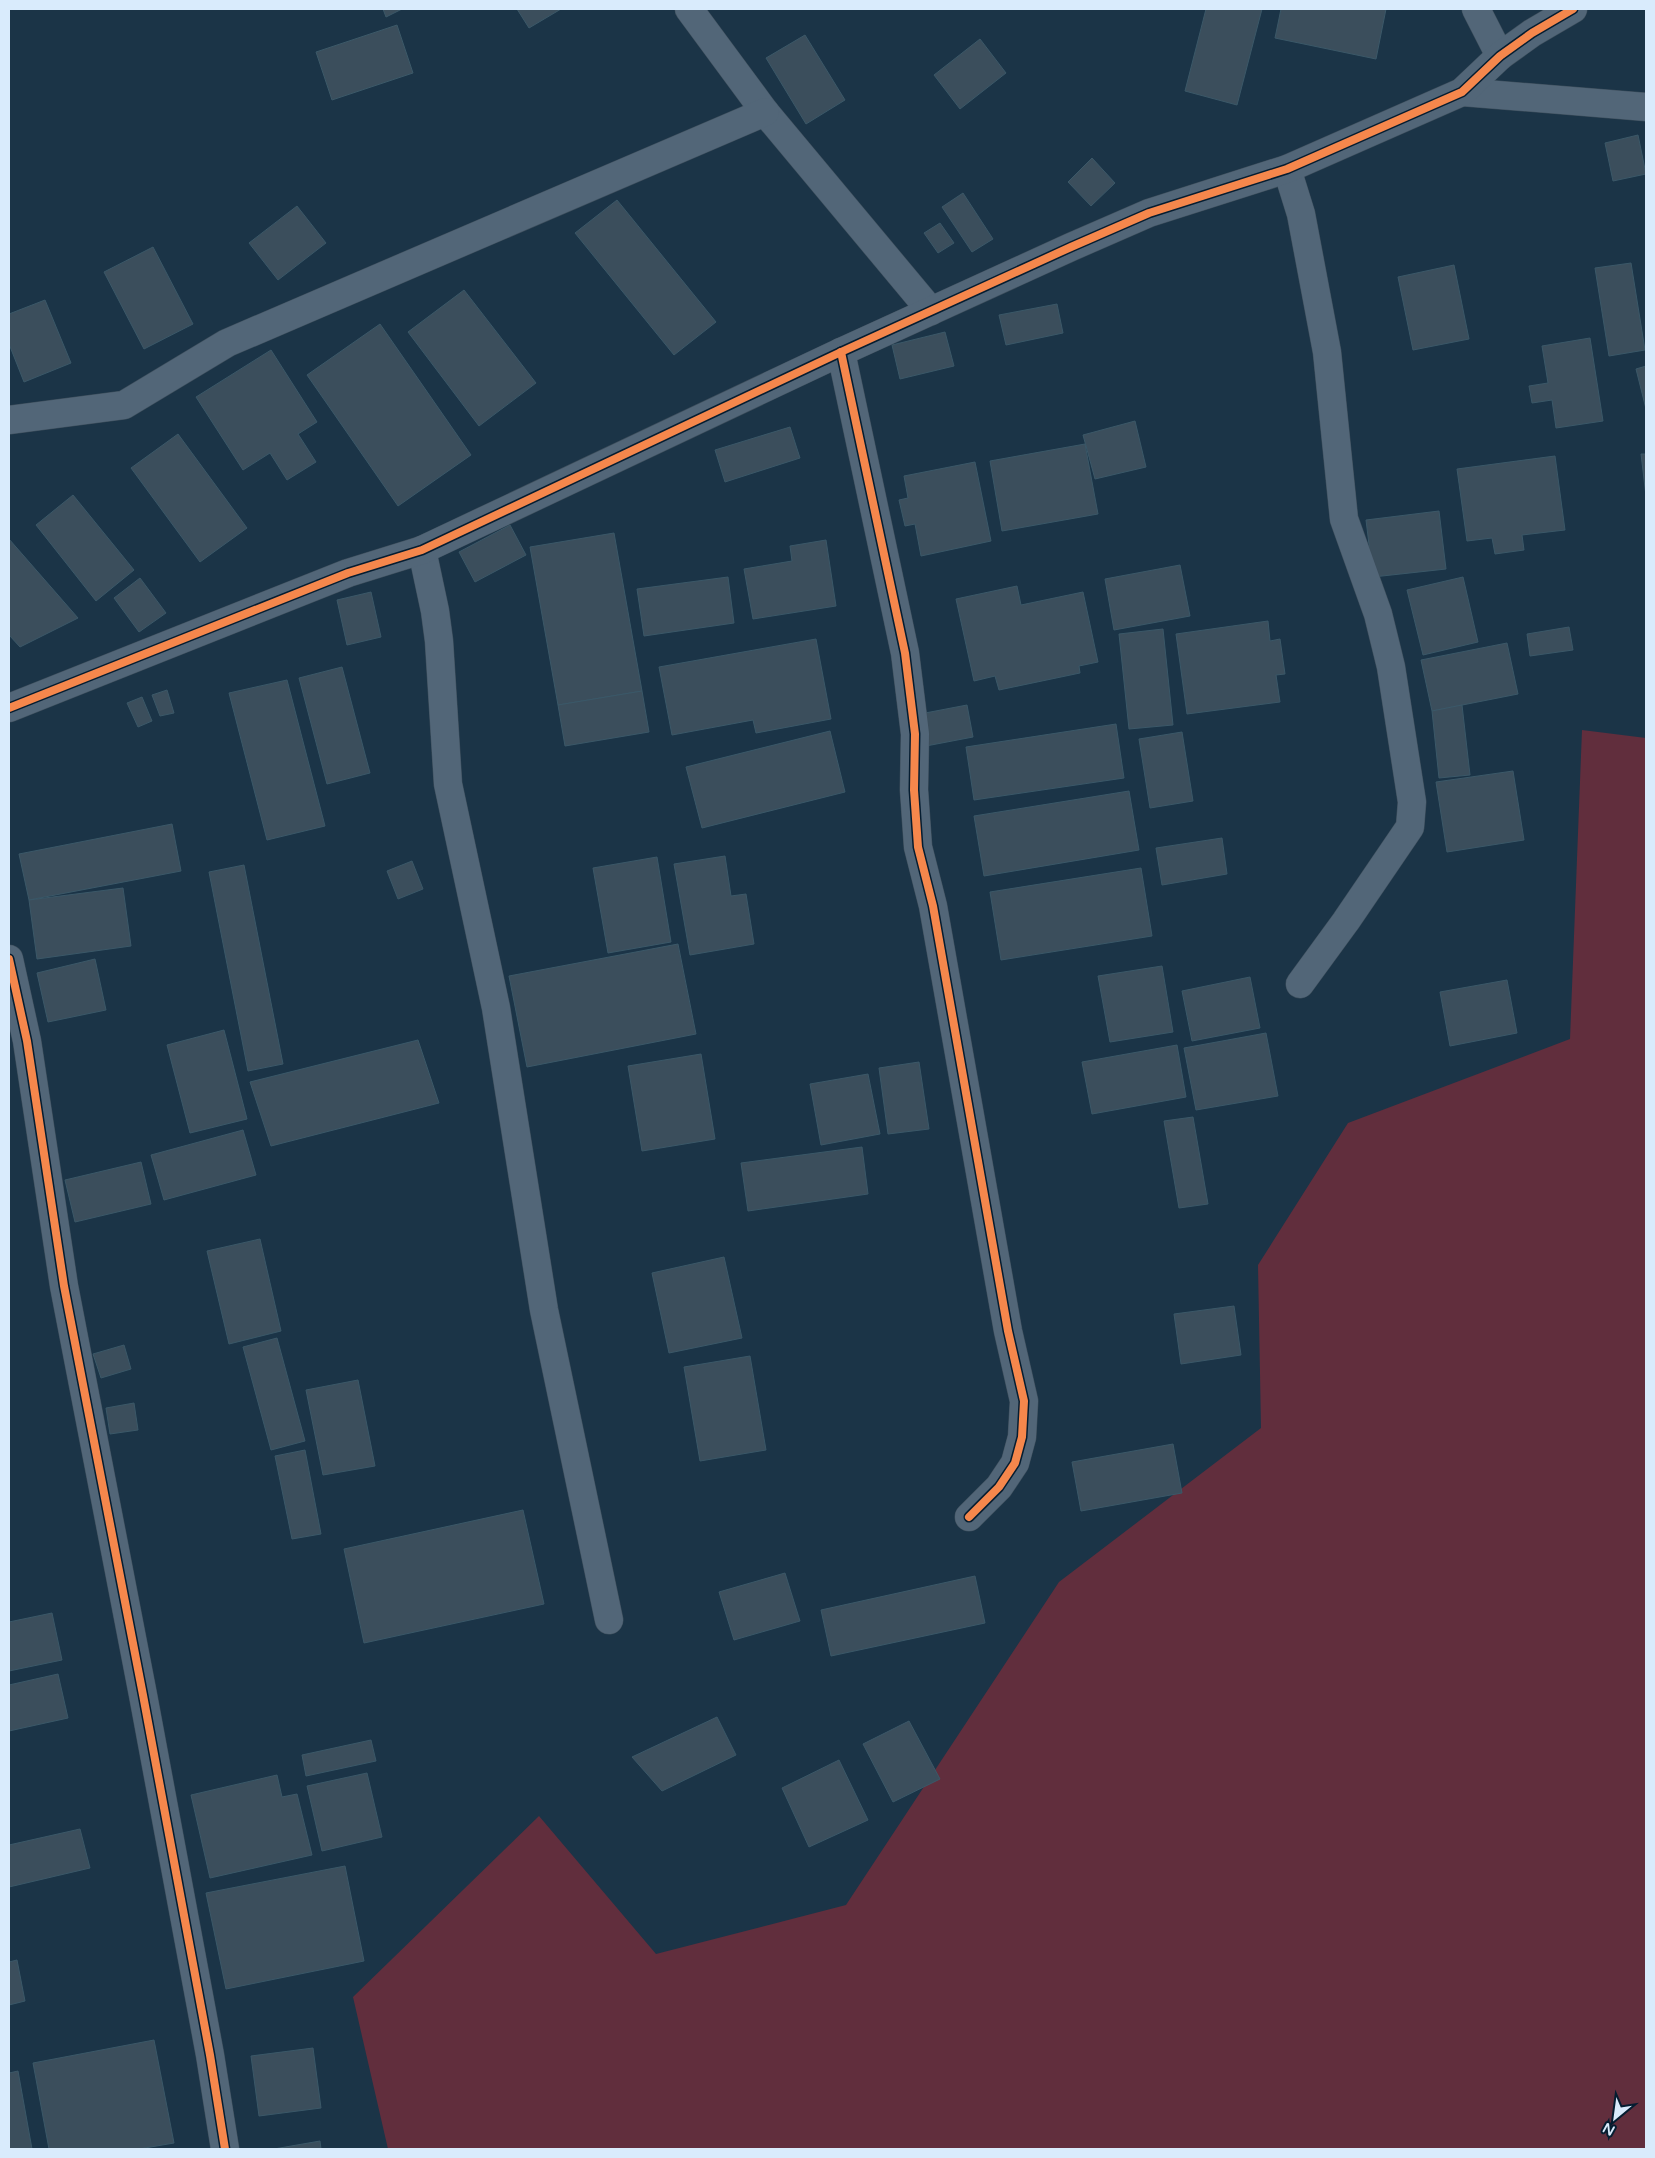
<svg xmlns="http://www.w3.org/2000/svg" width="1655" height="2158" font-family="'Varela Round',sans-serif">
	<rect width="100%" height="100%" fill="#1b3447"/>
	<path fill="#612e3d" d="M1582,730L1646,738V2149H388L353,1997L539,1816L656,1954L846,1905L1059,1582L1261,1428L1258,1265L1348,1123L1570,1039Z"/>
	<g fill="#3b4e5c" stroke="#3b5868">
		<path d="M383,9H402L386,17Z"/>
		<path d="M517,9H561L529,28Z"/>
		<path d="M1206,9H1262L1237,105L1185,91Z"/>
		<path d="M1281,9H1386L1376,59L1275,38Z"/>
		<path d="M397,25L413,73L332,100L316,52Z"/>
		<path d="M805,35L845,100L806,124L766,58Z"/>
		<path d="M980,39L1006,73L960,109L934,75Z"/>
		<path d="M1638,135L1646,174L1613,181L1605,143Z"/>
		<path d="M1092,158L1115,183L1091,206L1068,182Z"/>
		<path d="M963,193L993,239L972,252L942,207Z"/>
		<path d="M617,200L716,322L674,355L575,233Z"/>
		<path d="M297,206L326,243L278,280L249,243Z"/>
		<path d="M940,223L954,243L938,253L924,233Z"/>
		<path d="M153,247L193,324L144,349L104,272Z"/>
		<path d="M1631,263L1645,350L1609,356L1595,268Z"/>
		<path d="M1454,265L1469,339L1413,350L1398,277Z"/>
		<path d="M464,290L536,383L479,426L408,332Z"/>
		<path d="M45,300L71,363L24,382L9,344V314Z"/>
		<path d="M1057,304L1063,333L1006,345L999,315Z"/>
		<path d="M380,324L471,455L398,506L307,375Z"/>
		<path d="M945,332L954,366L900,379L892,345Z"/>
		<path d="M1590,338L1603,421L1556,428L1552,400L1532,403L1529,386L1548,383L1542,346Z"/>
		<path d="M271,350L317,422L298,434L316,462L287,480L270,453L243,470L196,397Z"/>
		<path d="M1646,366V409L1636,369Z"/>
		<path d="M1135,421L1146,467L1095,479L1083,435Z"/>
		<path d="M790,427L800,458L725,482L715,450Z"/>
		<path d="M178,434L247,528L200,562L131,468Z"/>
		<path d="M1085,444L1098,514L1002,531L990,461Z"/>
		<path d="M1641,454H1646V496Z"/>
		<path d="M1555,456L1565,530L1522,535L1524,550L1495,554L1492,538L1467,541L1457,469Z"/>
		<path d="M975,462L991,541L921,556L915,524L905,526L899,500L908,498L904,476Z"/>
		<path d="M73,495L134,570L96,601L36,525Z"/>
		<path d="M1439,511L1446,569L1373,577L1366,520Z"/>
		<path d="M510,525L526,555L475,582L459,552Z"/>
		<path d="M614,533L642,691L558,705L530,547Z"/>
		<path d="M9,539L78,618L20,647L9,635Z"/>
		<path d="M826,540L836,606L753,619L744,569L792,561L790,546Z"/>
		<path d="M1180,565L1190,616L1114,630L1105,579Z"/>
		<path d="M728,577L734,623L644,636L637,589Z"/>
		<path d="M1463,577L1478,642L1423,655L1407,590Z"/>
		<path d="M140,578L166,613L139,632L114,598Z"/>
		<path d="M1017,586L1021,605L1083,592L1098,662L1079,666L1080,673L999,690L995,676L974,681L956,599Z"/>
		<path d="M371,592L381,637L347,645L337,600Z"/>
		<path d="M1268,621L1270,641L1280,639L1285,674L1276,675L1280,702L1187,714L1176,634Z"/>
		<path d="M1569,627L1573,650L1530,656L1527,634Z"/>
		<path d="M1163,629L1173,725L1129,729L1119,634Z"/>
		<path d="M816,639L831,719L756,733L753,720L672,735L659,667Z"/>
		<path d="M1507,643L1518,694L1432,711L1421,660Z"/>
		<path d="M342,667L370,773L327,784L299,678Z"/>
		<path d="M287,680L325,826L267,840L229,693Z"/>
		<path d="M167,690L174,713L160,716L152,695Z"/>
		<path d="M642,691L649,732L565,746L558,705Z"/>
		<path d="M142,697L152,721L138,727L127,703Z"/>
		<path d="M967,705L973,737L926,746L920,714Z"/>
		<path d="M1462,705L1470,775L1439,778L1432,711Z"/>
		<path d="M1116,724L1124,778L974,800L966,747Z"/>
		<path d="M830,731L845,792L702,828L686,767Z"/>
		<path d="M1182,732L1193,801L1150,808L1139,739Z"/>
		<path d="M1513,771L1524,840L1447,852L1436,782Z"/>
		<path d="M1129,791L1139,850L984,876L974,816Z"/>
		<path d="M172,824L181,871L29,900L19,854Z"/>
		<path d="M1222,838L1227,874L1162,885L1156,848Z"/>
		<path d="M725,856L731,896L746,894L754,944L690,955L674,864Z"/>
		<path d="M657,857L671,942L608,953L593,868Z"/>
		<path d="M412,861L423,889L398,899L387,871Z"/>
		<path d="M244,865L283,1064L248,1071L209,872Z"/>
		<path d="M1141,868L1152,936L1001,960L990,892Z"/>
		<path d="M123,888L131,946L37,959L29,900Z"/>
		<path d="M678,944L696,1034L527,1067L509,976Z"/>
		<path d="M95,959L106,1010L48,1022L37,973Z"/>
		<path d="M1162,966L1173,1032L1110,1042L1098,976Z"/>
		<path d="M1250,977L1260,1028L1192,1041L1182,991Z"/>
		<path d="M1507,980L1517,1033L1450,1046L1440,992Z"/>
		<path d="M224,1030L247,1119L190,1133L167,1045Z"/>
		<path d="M1266,1033L1278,1096L1196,1110L1184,1048Z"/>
		<path d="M418,1040L439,1103L271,1146L250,1082Z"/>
		<path d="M1177,1045L1186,1097L1092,1114L1082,1062Z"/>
		<path d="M701,1054L715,1139L642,1151L628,1066Z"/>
		<path d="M919,1062L929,1129L888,1134L879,1068Z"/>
		<path d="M868,1074L880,1134L821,1145L810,1084Z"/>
		<path d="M1193,1117L1208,1204L1179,1208L1164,1121Z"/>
		<path d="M243,1130L256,1175L164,1200L151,1155Z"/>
		<path d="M862,1147L868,1194L748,1211L741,1163Z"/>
		<path d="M141,1162L151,1204L75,1222L65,1180Z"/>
		<path d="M260,1239L281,1331L229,1344L207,1251Z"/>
		<path d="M724,1257L742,1338L669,1353L652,1273Z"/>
		<path d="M1234,1306L1241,1355L1181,1364L1174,1314Z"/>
		<path d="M277,1338L305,1441L271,1450L243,1347Z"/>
		<path d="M124,1345L131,1369L101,1378L93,1354Z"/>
		<path d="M750,1356L766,1450L700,1461L684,1367Z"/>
		<path d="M358,1380L375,1466L323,1475L306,1390Z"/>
		<path d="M134,1403L138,1430L110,1434L106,1408Z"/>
		<path d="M1173,1444L1182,1493L1081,1511L1072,1462Z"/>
		<path d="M305,1450L321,1534L292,1539L275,1456Z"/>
		<path d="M523,1510L544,1604L364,1643L344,1549Z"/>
		<path d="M785,1573L800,1621L734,1640L719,1592Z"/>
		<path d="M975,1576L985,1623L831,1656L821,1610Z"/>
		<path d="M52,1613L62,1660L9,1671V1622Z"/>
		<path d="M58,1674L68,1718L9,1731V1685Z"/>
		<path d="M717,1717L736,1755L662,1791L632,1757Z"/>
		<path d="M909,1721L940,1779L893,1802L863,1744Z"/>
		<path d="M371,1740L376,1761L306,1776L302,1755Z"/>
		<path d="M839,1760L868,1820L809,1847L782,1788Z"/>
		<path d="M367,1773L382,1837L322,1851L307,1786Z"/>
		<path d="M277,1775L282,1797L297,1794L312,1855L210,1878L191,1795Z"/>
		<path d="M80,1829L90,1868L9,1887V1845Z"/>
		<path d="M345,1866L364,1961L226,1989L206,1893Z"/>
		<path d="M17,1960L25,2001L9,2005V1962Z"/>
		<path d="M154,2040L174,2143L139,2149H49L33,2063Z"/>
		<path d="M313,2048L321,2108L259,2116L251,2056Z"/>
		<path d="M18,2071L32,2149H9V2073Z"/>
		<path d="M320,2141L321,2149H274Z"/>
	</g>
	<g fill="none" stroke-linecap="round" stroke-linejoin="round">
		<g stroke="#3d4e5c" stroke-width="29">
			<g id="minor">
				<path d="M689,9L765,112L931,311"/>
				<path d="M1476,9L1500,56"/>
				<path d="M1462,92L1646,107"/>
				<path d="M1287,169L1301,214L1327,352L1344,519L1378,614L1391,667L1412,802L1410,827L1346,921L1300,984"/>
				<path d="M841,352L905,653L915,734L914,790L918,847L933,906L1008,1331L1024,1401L1022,1437L1015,1463L999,1487L969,1517"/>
				<path d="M9,420L124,405L227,343L765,112"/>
				<path d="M422,550L435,611L439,641L448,784L496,1008L544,1310L609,1620"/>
				<path d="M9,708L348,573L422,550L841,352L1071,247L1149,213L1287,169L1462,92L1500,56L1532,33L1573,9"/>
				<path d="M9,959L27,1041L64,1286L143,1695L210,2055L225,2149"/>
			</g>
		</g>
		<use href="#minor" stroke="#526678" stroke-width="28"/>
		<g stroke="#051d31" stroke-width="11">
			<g id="cycleway">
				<path d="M841,352L905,653L915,734L914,790L918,847L933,906L1008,1331L1024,1401L1022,1437L1015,1463L999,1487L969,1517"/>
				<path d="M9,708L348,573L422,550L841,352L1071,247L1149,213L1287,169L1462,92L1500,56L1532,33L1573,9"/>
				<path d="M9,959L27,1041L64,1286L143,1695L210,2055L225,2149"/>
			</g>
		</g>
		<use href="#cycleway" stroke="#f5874c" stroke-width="8"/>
	</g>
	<rect width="1655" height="2158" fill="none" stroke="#d9ebfc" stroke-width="20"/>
	<g transform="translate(1615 2118) rotate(209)" stroke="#051d31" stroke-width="4" paint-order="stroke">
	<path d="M0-4L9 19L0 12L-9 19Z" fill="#d9ebfc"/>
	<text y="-8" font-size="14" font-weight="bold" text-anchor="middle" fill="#d9ebfc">N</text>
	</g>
</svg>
